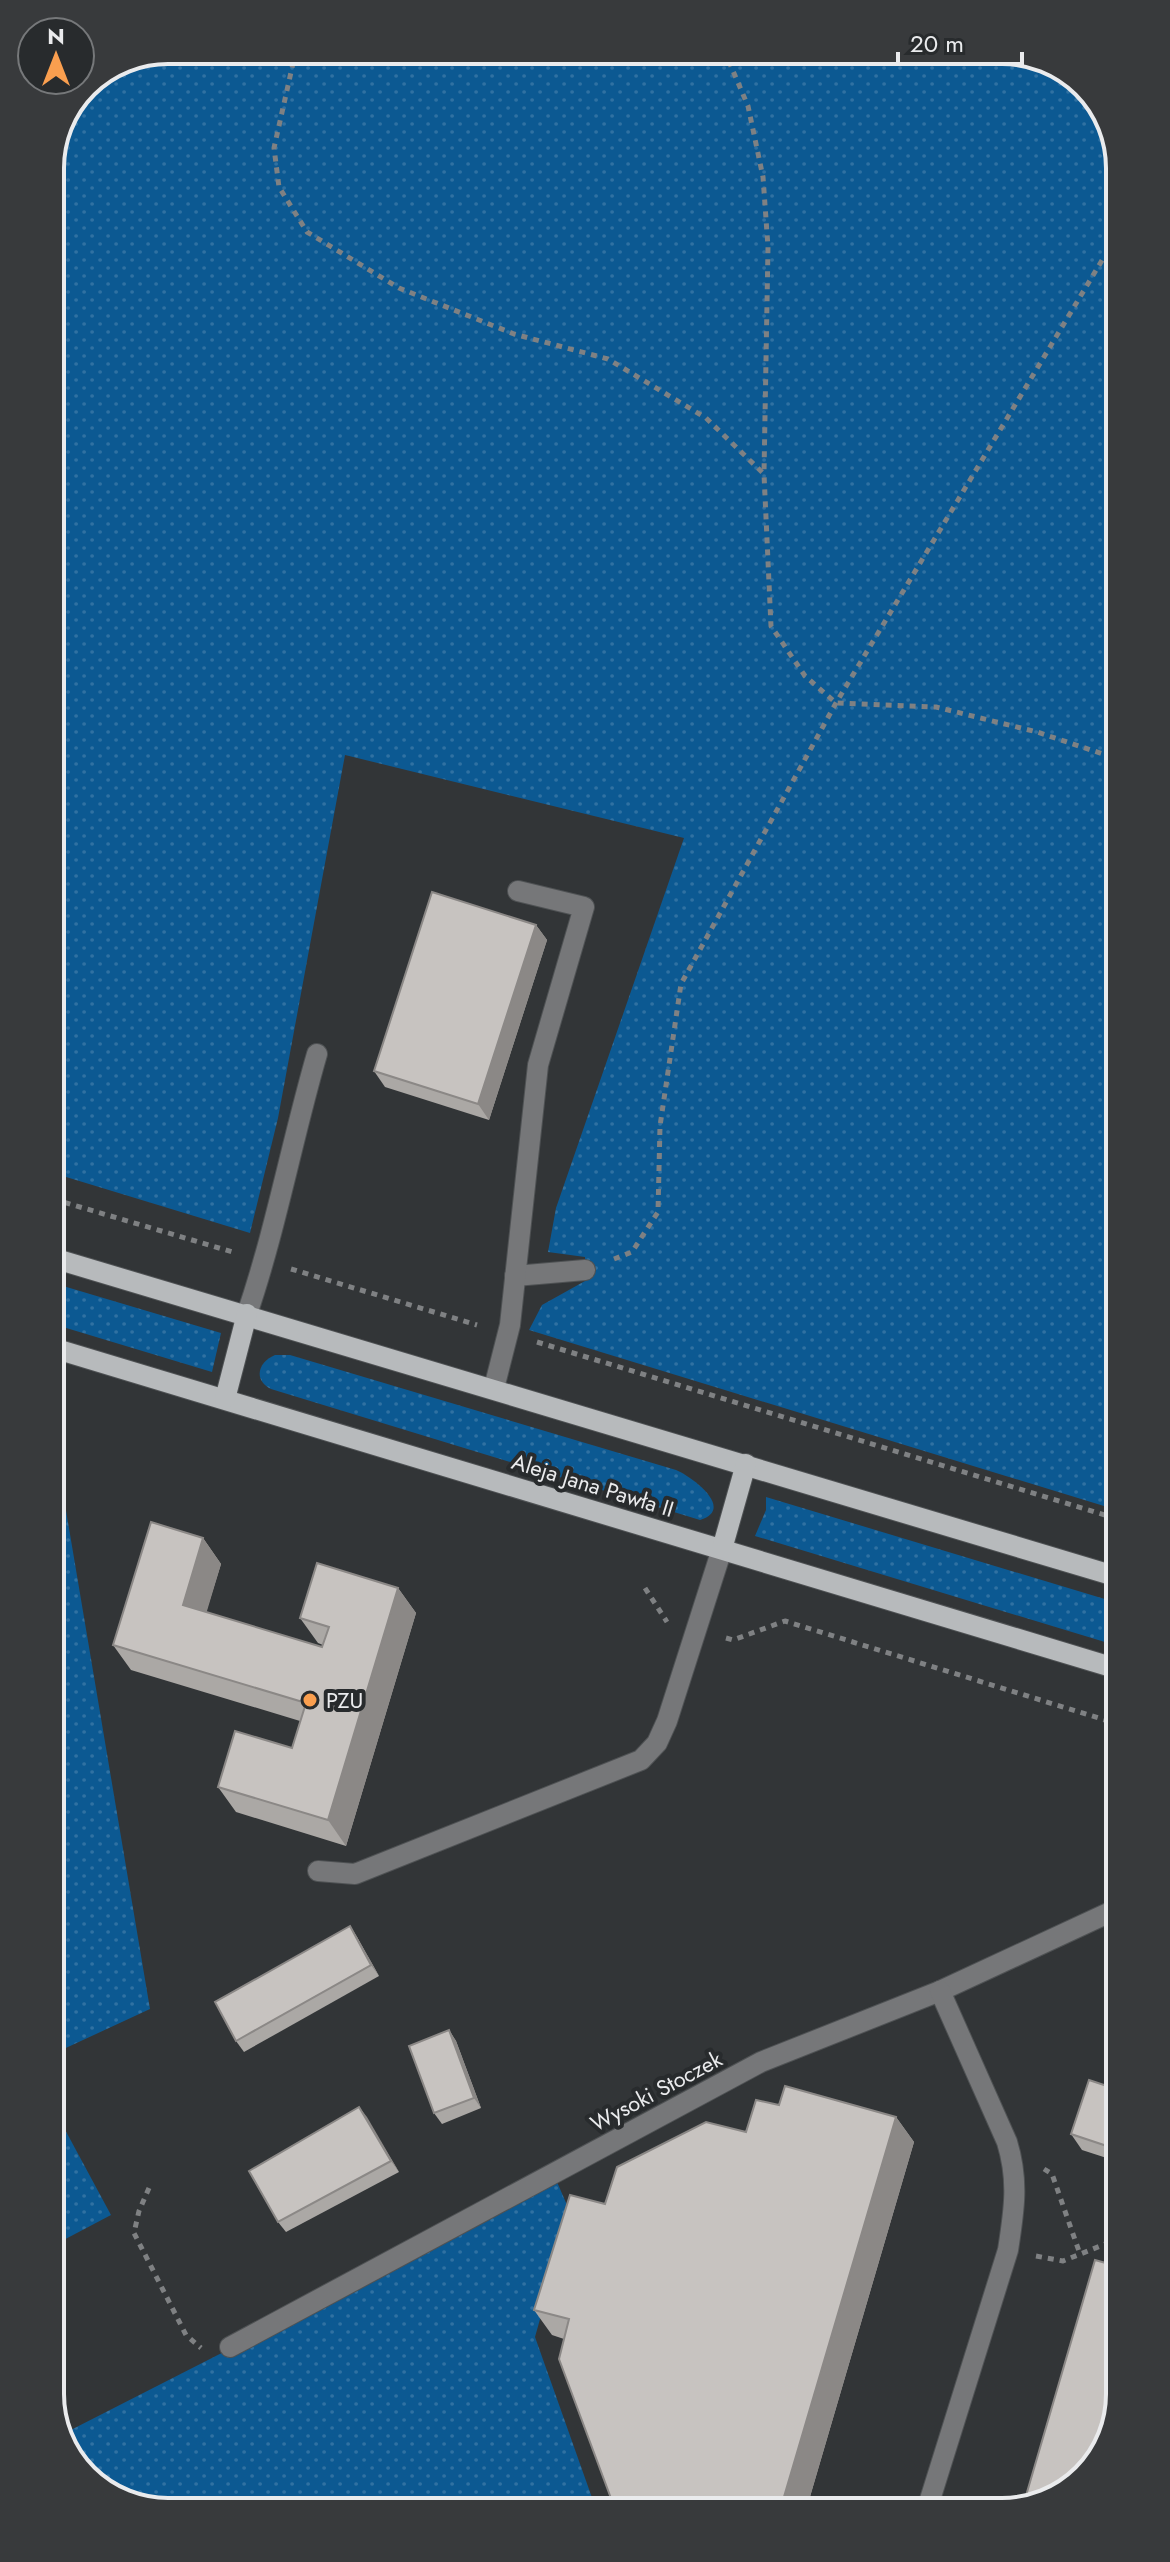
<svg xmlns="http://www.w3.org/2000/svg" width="1170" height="2562" font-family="Jost,sans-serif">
	<defs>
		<pattern id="grass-dots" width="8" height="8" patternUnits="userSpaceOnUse" patternTransform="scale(2)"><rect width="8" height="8" fill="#0c5992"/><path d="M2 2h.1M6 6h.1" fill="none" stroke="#3071a2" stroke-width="1.8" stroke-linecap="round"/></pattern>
	</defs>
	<rect width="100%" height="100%" fill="#323537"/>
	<g fill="url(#grass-dots)">
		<path d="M168,50H1010L1073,74L1114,130L1117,1510L529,1330L542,1305L585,1281V1257L548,1252L556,1208L684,838L345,755L278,1118L250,1233L53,1173L50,161L85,84Z"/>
		<path d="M53,1283L221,1333L212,1372L53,1324Z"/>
		<path d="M275,1355H290L676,1470C691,1476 736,1509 700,1520L271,1389C253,1380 258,1362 275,1355Z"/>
		<path d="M54,1379L63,1382L58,1463L150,2009L55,2053Z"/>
		<path d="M766,1497L1118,1603V1646L755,1536L766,1510Z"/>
		<path d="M56,2113L111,2215L56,2244Z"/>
		<path d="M557,2182L570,2212L535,2337L596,2509L160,2512L97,2488L59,2436Z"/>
	</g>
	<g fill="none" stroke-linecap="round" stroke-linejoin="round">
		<g stroke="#4f5254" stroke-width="22">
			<g id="minor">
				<path d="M515,1276L585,1270"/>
				<path d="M247,1314C276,1229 292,1140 317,1054"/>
				<path d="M494,1388L510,1325L538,1065L584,907L518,891"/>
				<path d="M318,1871L355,1874L641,1760L657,1743L667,1721L722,1549"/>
				<path d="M230,2347L761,2062L940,1991L1119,1908"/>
				<path d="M928,2506L1008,2250C1014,2211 1019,2181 1007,2142L940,1991"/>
			</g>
		</g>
		<g stroke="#4f5254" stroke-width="22">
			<g id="major">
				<path d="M53,1258L1118,1577"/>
				<path d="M53,1348L1118,1669"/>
				<path d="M225,1399L247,1314"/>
				<path d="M722,1549L746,1464"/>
			</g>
		</g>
		<g stroke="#7f8183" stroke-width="5" stroke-dasharray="6 6" stroke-linecap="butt">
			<path d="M296,50L274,148L279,187L307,232L399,288L514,334L608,359L706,418L764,474L771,626L805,676L836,703L936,707L1037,732L1115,758"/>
			<path d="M724,50L748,106L763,177L768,247L764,473"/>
			<path d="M53,1199L236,1253"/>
			<path d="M614,1259L632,1252L658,1212L660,1126L681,984L836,703L1104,257L1114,248"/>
			<path d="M291,1269L477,1325"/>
			<path d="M537,1342L1118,1519"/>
			<path d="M645,1588L667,1622"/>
			<path d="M726,1638L733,1640L785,1621L1118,1724"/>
			<path d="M1044,2169L1052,2174L1080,2254"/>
			<path d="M149,2188L139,2211L134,2233L186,2335L201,2348"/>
			<path d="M1036,2256L1063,2261L1120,2238"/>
		</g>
		<use href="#minor" stroke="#767779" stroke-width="20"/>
		<use href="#major" stroke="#b7babc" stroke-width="20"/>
	</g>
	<g fill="#aba8a5">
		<path d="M536,925L547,940L489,1120L385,1087L374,1071Z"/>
		<path d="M203,1538L221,1564L206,1612L322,1647L323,1645L318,1643L300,1618L398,1588L416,1613L346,1846L236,1812L218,1787L292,1748L300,1721L131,1670L113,1645Z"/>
		<path d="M350,1926L357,1937L379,1976L244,2052L236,2041Z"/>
		<path d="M449,2030L456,2041L481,2108L442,2124L434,2113Z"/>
		<path d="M1119,2090V2162L1082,2150L1071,2134Z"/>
		<path d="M779,2105L896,2117L914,2142L807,2507L615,2509L564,2339L552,2335L534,2310L605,2204L746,2132Z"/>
		<path d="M359,2107L399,2172L286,2232L278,2222Z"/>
	</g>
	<g fill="#8b8886">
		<path d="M536,925L547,940L489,1120L478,1104Z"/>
		<path d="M203,1538L221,1564L201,1631L183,1605Z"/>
		<path d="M398,1588L416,1613L346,1846L328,1820Z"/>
		<path d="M350,1926L357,1937L379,1976L371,1965Z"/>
		<path d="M449,2030L456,2041L481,2108L474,2098Z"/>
		<path d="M359,2107L367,2117L399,2172L391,2161Z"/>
		<path d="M896,2117L914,2142L807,2507H781Z"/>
	</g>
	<g fill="#c7c3c0" stroke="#8b8886" stroke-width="2">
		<path d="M432,892L536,925L478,1104L374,1071Z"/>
		<path d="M151,1522L203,1538L183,1605L322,1647L329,1627L300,1618L317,1563L398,1588L328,1820L218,1787L235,1731L292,1748L306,1703L113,1645Z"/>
		<path d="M350,1926L371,1965L236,2041L215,2002Z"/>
		<path d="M449,2030L474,2098L434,2113L409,2046Z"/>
		<path d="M1089,2080L1119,2090V2150L1071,2134Z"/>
		<path d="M785,2086L896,2117L781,2507L615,2509L559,2359L569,2319L534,2310L570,2195L605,2204L617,2167L706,2122L746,2132L756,2100L779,2105Z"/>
		<path d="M359,2107L391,2161L278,2222L249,2171Z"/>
		<path d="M1095,2260L1120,2267V2394L1100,2460L1040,2506H1023Z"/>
	</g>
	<circle fill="#fa9f4f" stroke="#282b2d" stroke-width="3" cx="310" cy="1700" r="8"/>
	<g text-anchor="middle" stroke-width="8" stroke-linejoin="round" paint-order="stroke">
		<g font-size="22" fill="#eaebed" stroke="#282b2d">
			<text transform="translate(593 1485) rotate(17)" y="8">Aleja Jana Pawła II</text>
			<text transform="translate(656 2091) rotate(-28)" y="8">Wysoki Stoczek</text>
		</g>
		<g font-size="22" fill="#eaebed" stroke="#282b2d" text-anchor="start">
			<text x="326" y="1708">PZU</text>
		</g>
	</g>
	<path d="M0 0H1170V2562H0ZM168 64H1002A104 104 0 0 1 1106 168V2394A104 104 0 0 1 1002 2498H168A104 104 0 0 1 64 2394V168A104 104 0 0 1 168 64Z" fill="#383a3c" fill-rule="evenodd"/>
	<path fill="none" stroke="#eaebed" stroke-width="4" d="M168 64H1002A104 104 0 0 1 1106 168V2394A104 104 0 0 1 1002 2498H168A104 104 0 0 1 64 2394V168A104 104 0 0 1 168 64Z"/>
	<g transform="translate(56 56)"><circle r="38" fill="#282b2d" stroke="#76787a" stroke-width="2"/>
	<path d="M0-6L14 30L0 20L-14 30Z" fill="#fa9f4f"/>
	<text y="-12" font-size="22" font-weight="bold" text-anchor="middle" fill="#eaebed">N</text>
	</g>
	<path d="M898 52v12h124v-12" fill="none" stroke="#eaebed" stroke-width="4"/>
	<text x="910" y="52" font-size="24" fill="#eaebed" stroke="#282b2d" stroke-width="6" paint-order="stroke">20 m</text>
</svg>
